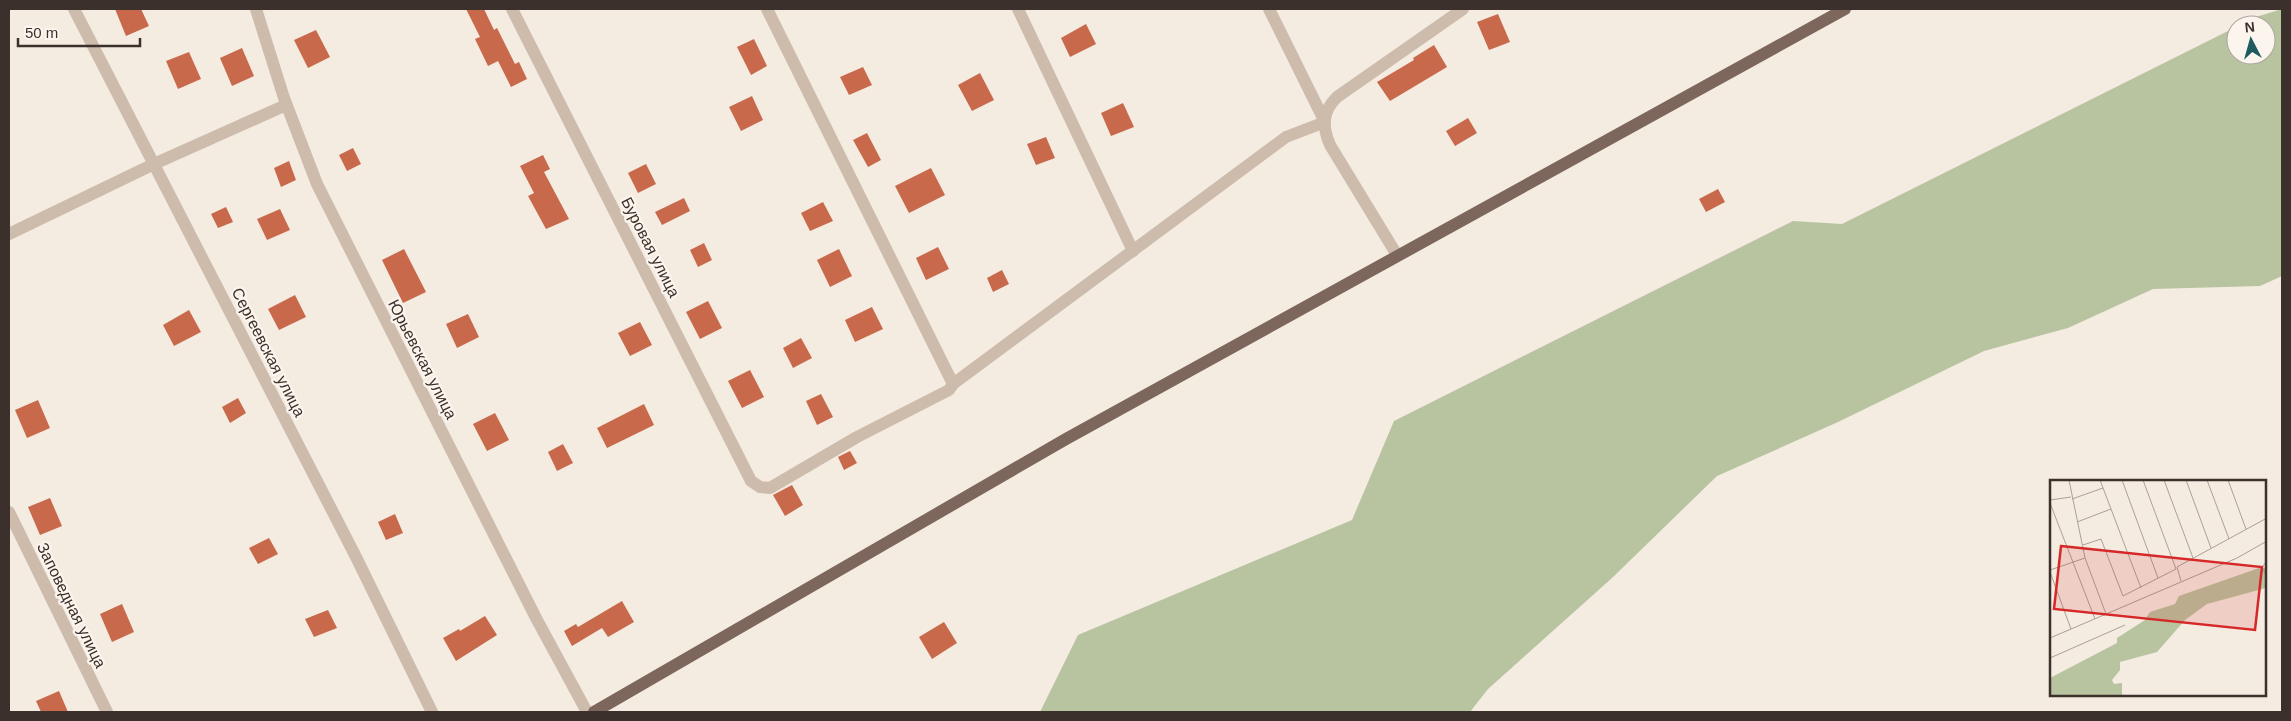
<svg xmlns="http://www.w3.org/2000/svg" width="2291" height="721" font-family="Helvetica,sans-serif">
	<rect width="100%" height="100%" fill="#f4ebe1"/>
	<path fill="#b8c4a0" d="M2282,9V276L2260,286L2153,289L2068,328L1984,351L1838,422L1717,476L1612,578L1488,689L1470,712H1040L1078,635L1352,520L1394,421L1793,221L1842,224L2236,27V55H2266V25H2240L2259,16Z"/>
	<g fill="#c8694b">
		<path d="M115,9H141L149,26L126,36Z"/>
		<path d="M466,9H484L494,30L497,28L515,64L519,62L527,79L511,87L498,61L488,66L475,39L480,37Z"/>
		<path d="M1498,14L1510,42L1489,50L1477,22Z"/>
		<path d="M1086,24L1096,44L1070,57L1061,38Z"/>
		<path d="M316,30L330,57L308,68L294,40Z"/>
		<path d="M754,39L767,66L751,75L737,47Z"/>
		<path d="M1434,45L1447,67L1390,101L1377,82L1414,60L1413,58Z"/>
		<path d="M242,48L254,76L232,86L220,58Z"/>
		<path d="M189,52L201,79L178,89L166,61Z"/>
		<path d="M863,67L872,85L849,95L840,77Z"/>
		<path d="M980,73L994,100L972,111L958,85Z"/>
		<path d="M752,96L763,120L741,131L729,107Z"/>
		<path d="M1123,103L1134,127L1111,136L1101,113Z"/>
		<path d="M1468,118L1477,133L1455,146L1446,131Z"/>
		<path d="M867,133L881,160L868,167L853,140Z"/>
		<path d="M1046,137L1055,158L1036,165L1027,144Z"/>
		<path d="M353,148L361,164L347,171L339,155Z"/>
		<path d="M543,155L550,169L544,172L569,219L546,229L528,196L534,193L520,166Z"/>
		<path d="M289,161L296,180L281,187L274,168Z"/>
		<path d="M646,164L656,184L638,193L628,173Z"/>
		<path d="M931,168L945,195L909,213L895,186Z"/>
		<path d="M1718,189L1725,202L1706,212L1699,199Z"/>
		<path d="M684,198L690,211L662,225L655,212Z"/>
		<path d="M823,202L833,221L810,231L801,213Z"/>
		<path d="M226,207L233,222L218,228L211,214Z"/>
		<path d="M280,209L290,230L267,240L257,219Z"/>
		<path d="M704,243L712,260L698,267L690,250Z"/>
		<path d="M938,247L949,269L926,280L916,258Z"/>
		<path d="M404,249L426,292L403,303L382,260Z"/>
		<path d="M839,249L852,276L830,287L817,260Z"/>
		<path d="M1002,270L1009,284L993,292L987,278Z"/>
		<path d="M295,295L306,317L279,330L268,309Z"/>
		<path d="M708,301L722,328L700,339L686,312Z"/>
		<path d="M872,307L883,329L855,342L845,320Z"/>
		<path d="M189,310L201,332L174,346L163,325Z"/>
		<path d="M468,314L479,337L457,348L446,324Z"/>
		<path d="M640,322L652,345L630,356L618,333Z"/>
		<path d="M801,338L812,358L793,368L783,348Z"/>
		<path d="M750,370L764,397L742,408L728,381Z"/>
		<path d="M821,394L833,417L817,425L806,401Z"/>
		<path d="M238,398L246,413L230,423L222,407Z"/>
		<path d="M38,400L50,428L27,438L15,410Z"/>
		<path d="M644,404L654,425L607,448L597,428Z"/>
		<path d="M495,413L509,440L487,451L473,424Z"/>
		<path d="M563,444L573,463L557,471L548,452Z"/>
		<path d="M850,451L857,463L844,470L838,457Z"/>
		<path d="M792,485L803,505L785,516L773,495Z"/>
		<path d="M50,498L62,526L40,535L28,507Z"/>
		<path d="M395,514L403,533L386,540L378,522Z"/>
		<path d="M269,538L278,554L258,564L249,548Z"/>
		<path d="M622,601L634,622L608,637L602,628L572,646L564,631L576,624L578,627Z"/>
		<path d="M122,604L134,632L112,642L100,614Z"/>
		<path d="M328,610L337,628L314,637L305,619Z"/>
		<path d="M485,616L497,635L456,661L443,638L459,629L460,631Z"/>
		<path d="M944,622L957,643L932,659L919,637Z"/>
		<path d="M59,691L68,712H41L36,701Z"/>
	</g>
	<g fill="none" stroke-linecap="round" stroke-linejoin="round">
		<g stroke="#cdbbac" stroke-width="12">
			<path d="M74,9L356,557L432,712"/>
			<path d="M256,9L284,98L317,184L536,618L587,712"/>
			<path d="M512,9L751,481L760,487L770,488L857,437L949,390L953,384L1286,137L1325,122L1269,9"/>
			<path d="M767,9L953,384"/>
			<path d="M1018,9L1133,251"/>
			<path d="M9,234L154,164L286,105"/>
			<path d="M1397,255L1330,145C1322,126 1322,112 1337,97L1463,9"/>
			<path d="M9,512L107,712"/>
		</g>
		<path stroke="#7d675c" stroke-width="12" d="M594,712L1066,439L1845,9"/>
	</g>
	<g text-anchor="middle" stroke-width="4.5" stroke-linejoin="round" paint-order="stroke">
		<g font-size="16" fill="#3b302b" stroke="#fbf5ee">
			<text transform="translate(651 247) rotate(63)" y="6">Буровая улица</text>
			<text transform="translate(269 352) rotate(63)" y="6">Сергеевская улица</text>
			<text transform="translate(423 359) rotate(63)" y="6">Юрьевская улица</text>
			<text transform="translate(72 605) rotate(64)" y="6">Заповедная улица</text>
		</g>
	</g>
	<g transform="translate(2050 480)">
		<rect width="216" height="216" fill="#f4ebe1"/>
		<path d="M209,88H216V108L157,124L135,140L107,172L70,182V190L62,200L64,204L72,203V216L0,217V198L67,163V158L95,140L100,132L125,124L129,116Z" fill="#b8c4a0"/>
		<path fill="none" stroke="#aaa098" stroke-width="1" d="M19,0L35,78L56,134M50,0L91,108M72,0L108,98M114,0L143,78M136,0L161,68M157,0L179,59M178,0L196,49M22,19L53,8M0,20L21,17M0,23L45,139M27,42L61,29M33,65L51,59L73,116L126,89L93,0M217,81L212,87L217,98M0,90L35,78M0,92L21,149M131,101L127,87L217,38M0,158L187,78L217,61M0,178L75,145"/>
		<path fill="#d62828" fill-opacity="0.15" stroke="#d62828" stroke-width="2.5" d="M11,66L212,87L205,150L4,129Z"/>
		<rect width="216" height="216" fill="none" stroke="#3b302b" stroke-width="2.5"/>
	</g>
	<rect width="2291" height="721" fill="none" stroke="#3b302b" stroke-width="20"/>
	<g transform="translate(2251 40) rotate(354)"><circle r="24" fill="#fbf5ee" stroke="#aea6a0"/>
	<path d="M0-4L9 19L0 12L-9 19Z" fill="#1f5a5e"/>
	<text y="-8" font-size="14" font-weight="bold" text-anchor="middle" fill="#3b302b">N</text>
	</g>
	<path d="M18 38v8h122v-8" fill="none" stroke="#3b302b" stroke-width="2.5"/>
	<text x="25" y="38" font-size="15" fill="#3b302b" stroke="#fbf5ee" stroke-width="4" paint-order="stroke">50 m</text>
</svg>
